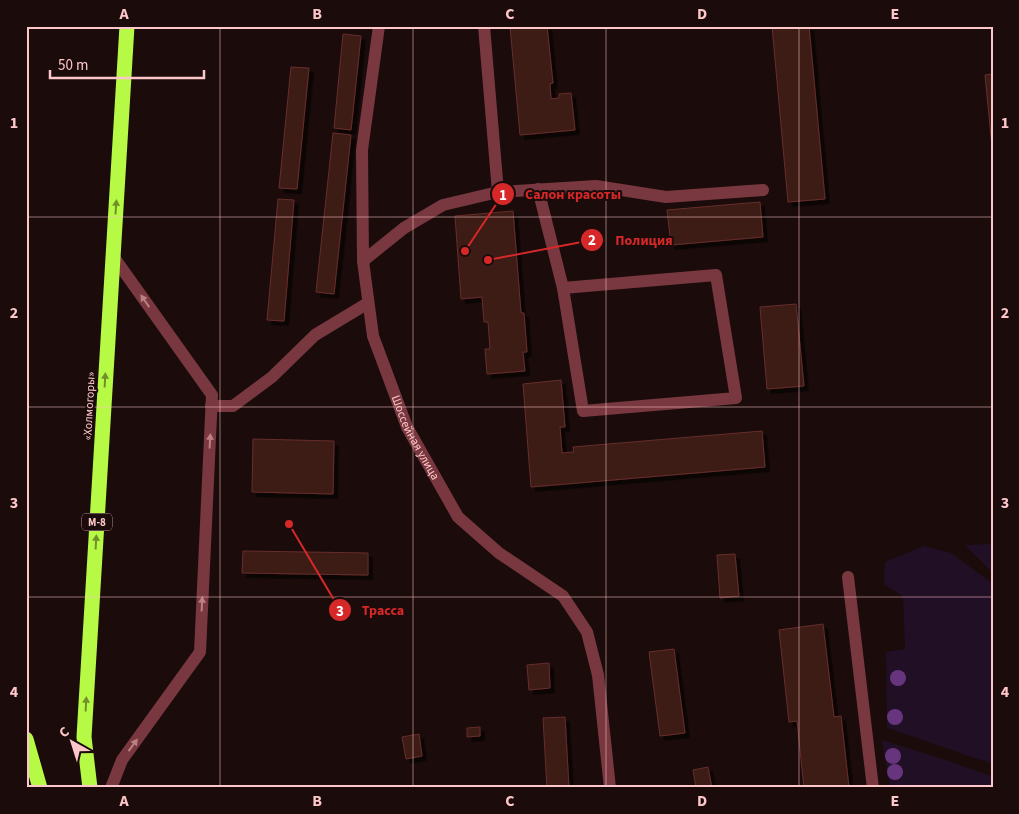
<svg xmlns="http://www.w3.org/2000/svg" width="1019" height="814" font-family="'Source Sans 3',sans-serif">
	<defs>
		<filter id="shadow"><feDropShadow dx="4.5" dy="4.5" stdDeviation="0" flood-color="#0009"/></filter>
	</defs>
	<rect width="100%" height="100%" fill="#1b0c0b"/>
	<g fill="#210f25">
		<path d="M993,544V573L965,545Z"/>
		<path d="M924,546L951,553L993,584V764L887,728L886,652L905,649L903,596L884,584L885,562Z"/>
		<path d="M882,740L946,760L993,777V788H890Z"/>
	</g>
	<g fill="#3c1a18" stroke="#672e2b" filter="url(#shadow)">
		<path d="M510,26H547L553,83L550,84L551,99L559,98V94L571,93L575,130L520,135Z"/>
		<path d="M772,26H809L825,199L788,202Z"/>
		<path d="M343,34L361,36L351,130L334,128Z"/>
		<path d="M291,67L309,68L297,189L279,188Z"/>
		<path d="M993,74V157L985,75Z"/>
		<path d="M333,133L351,135L334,294L316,292Z"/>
		<path d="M278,199L294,200L284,321L267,320Z"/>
		<path d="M760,202L763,237L671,245L667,210Z"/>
		<path d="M513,211L521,313H524L527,352H523L525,371L487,374L485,349H490L488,322H484L482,297L461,299L455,216Z"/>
		<path d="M796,304L804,386L767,389L760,307Z"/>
		<path d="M561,380L565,427H560L562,453L574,452L573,447L762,431L765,467L531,487L523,384Z"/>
		<path d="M253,439L334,441L333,494L252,492Z"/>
		<path d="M243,551L368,553V575L242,573Z"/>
		<path d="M735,554L739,596L720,598L717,555Z"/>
		<path d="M823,624L834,717L841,716L849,788H804L797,721L789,722L779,630Z"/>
		<path d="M674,649L685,733L660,736L649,652Z"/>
		<path d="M549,663L550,688L529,690L527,665Z"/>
		<path d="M565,717L569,788H547L543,718Z"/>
		<path d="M480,727V736L467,737V728Z"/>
		<path d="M419,734L422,756L406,759L402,737Z"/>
		<path d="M708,767L712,788H696L693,770Z"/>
	</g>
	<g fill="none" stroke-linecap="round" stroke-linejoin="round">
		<g stroke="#79383f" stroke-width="12">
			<path id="s1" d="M379,26L362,150L363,261L373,336L407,427L458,517L499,553L563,596L587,632L598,675L610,788"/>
			<path d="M484,26L498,192"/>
			<path d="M538,189L563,288"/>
			<path d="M363,261L404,228L443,205L498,192L596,186L666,197L763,190"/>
			<path d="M716,275L736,398L583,411L563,288Z"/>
			<path d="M211,406H233L272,377L315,335L368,303"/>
			<path d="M848,577L873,788"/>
			<path d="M111,788L122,760L200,652L212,395L113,256"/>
		</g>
		<g stroke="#b7fa46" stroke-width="15">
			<path d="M26,739L40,788"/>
			<path d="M90,788L84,737L127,26"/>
		</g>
	</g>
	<g fill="#67357d">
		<circle cx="898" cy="678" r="8"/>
		<circle cx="895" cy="717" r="8"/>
		<circle cx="893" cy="756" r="8"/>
		<circle cx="895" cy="772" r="8"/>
	</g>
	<defs><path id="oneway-solid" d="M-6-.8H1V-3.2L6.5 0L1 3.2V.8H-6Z" transform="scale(1.25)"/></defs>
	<g fill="#718f2b">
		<use href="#oneway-solid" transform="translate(116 207) rotate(-86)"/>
		<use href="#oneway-solid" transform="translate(105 380) rotate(-87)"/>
		<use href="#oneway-solid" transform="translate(96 542) rotate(-87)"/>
		<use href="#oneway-solid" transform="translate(86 704) rotate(-87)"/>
	</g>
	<g fill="#bb8084">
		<use href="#oneway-solid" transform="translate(145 301) rotate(-125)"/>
		<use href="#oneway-solid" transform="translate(210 441) rotate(-87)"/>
		<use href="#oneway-solid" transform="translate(202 604) rotate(-87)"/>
		<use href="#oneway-solid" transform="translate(133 745) rotate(-54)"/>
	</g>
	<path fill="none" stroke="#fdc7c9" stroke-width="1" stroke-opacity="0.55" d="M220,26V788M413,26V788M606,26V788M799,26V788M26,217H993M26,407H993M26,597H993"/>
	<g text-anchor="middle" stroke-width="4" stroke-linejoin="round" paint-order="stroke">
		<rect fill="#1b0c0b" stroke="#b98f90" stroke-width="1" x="82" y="513.5" width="30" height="17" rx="4"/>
		<g font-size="11" font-weight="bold" fill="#fdc7c9">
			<text x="97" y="526">М-8</text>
		</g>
		<g font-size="12" fill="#fdc7c9" stroke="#1b0c0b">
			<text transform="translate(89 406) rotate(-87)" y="4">«Холмогоры»</text>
			<text dy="4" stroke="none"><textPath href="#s1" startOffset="422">Шоссейная улица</textPath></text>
		</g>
	</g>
	<path fill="none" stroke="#d62828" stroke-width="2" d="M465 251L503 194M488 260L592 240M289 524L340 610"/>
	<g fill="#d62828" stroke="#1b0c0b" stroke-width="2">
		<circle cx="465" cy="251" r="5"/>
		<circle cx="488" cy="260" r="5"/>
		<circle cx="289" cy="524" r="5"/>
		<circle cx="503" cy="194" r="12"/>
		<circle cx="592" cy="240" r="12"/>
		<circle cx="340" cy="610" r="12"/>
	</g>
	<g font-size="15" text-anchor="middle" font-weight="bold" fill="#fff">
		<text x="503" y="200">1</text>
		<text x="592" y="245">2</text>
		<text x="340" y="616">3</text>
	</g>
	<g font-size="14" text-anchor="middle" font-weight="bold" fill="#d62828" stroke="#1b0c0b" stroke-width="4" stroke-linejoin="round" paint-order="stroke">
		<text x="573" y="199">Салон красоты</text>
		<text x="644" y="245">Полиция</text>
		<text x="383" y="615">Трасса</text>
	</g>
	<rect width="1019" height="814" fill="none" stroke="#1b0c0b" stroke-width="55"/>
	<g transform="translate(72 742) rotate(321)" stroke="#1b0c0b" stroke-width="4" paint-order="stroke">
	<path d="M0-4L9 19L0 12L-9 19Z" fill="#fdc7c9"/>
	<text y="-8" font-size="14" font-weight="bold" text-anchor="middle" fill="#fdc7c9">С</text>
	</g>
	<path d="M50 70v8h154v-8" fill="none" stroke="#fdc7c9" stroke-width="2.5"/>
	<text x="58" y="70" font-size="15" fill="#fdc7c9" stroke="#1b0c0b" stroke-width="4" paint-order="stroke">50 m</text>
	<rect x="28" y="28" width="964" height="758" fill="none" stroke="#fdc7c9" stroke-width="2"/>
	<g font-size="16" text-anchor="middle" font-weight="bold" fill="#fdc7c9">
		<text x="124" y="19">A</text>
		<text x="317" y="19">B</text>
		<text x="510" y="19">C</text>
		<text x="702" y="19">D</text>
		<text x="895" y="19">E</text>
		<text x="14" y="128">1</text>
		<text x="1005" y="128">1</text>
		<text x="14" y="318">2</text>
		<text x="1005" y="318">2</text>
		<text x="14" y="508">3</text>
		<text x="1005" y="508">3</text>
		<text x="14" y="697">4</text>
		<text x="1005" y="697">4</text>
		<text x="124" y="806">A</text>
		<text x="317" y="806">B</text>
		<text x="510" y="806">C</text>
		<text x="702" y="806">D</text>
		<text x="895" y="806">E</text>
	</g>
</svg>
